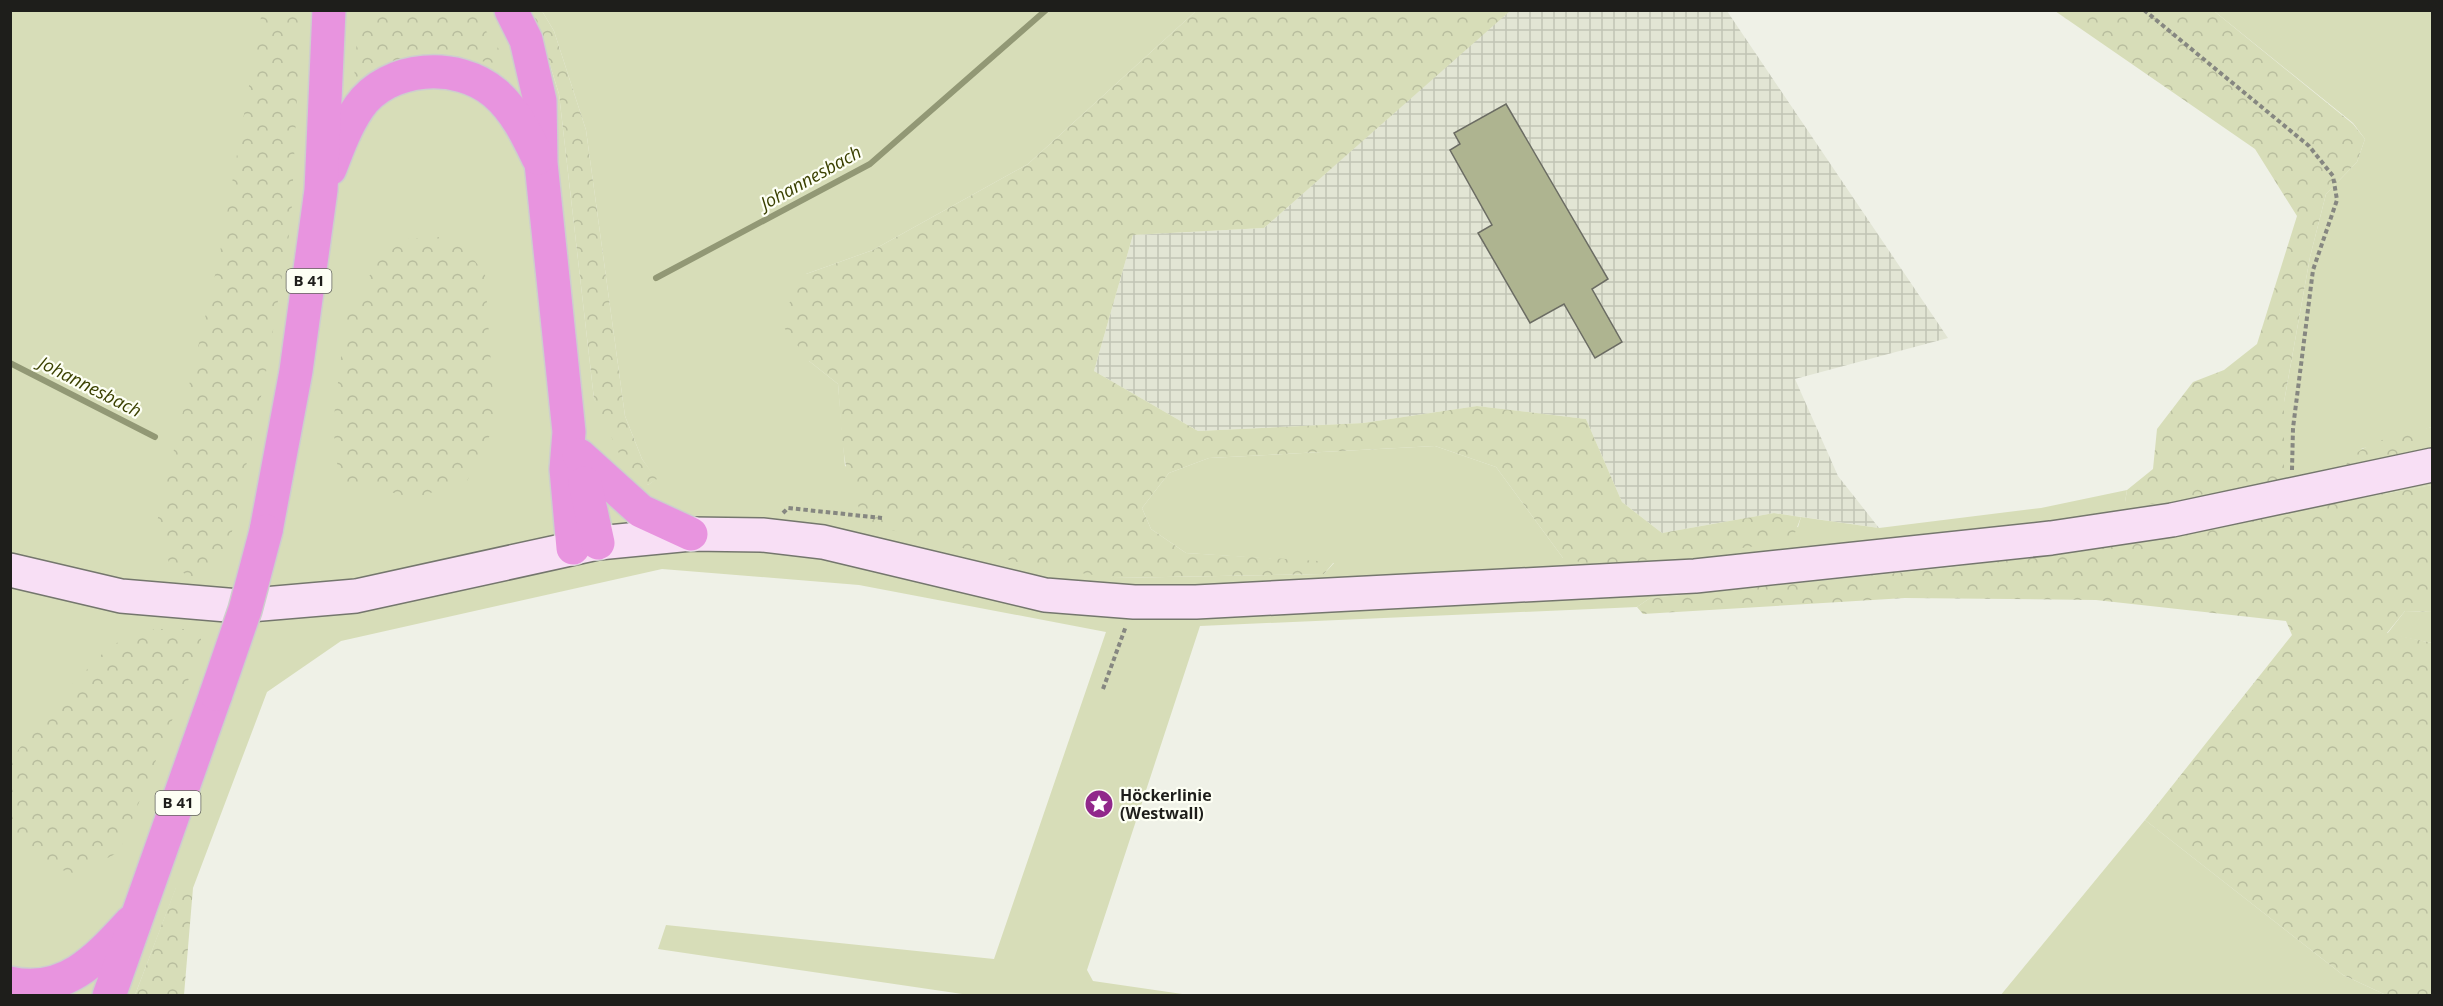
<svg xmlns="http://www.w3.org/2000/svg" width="2443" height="1006" font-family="'Open Sans',sans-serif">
	<defs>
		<pattern id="industrial-grid" width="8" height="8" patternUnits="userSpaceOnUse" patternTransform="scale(1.5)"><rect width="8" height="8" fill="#e2e5d4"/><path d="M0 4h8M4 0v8" fill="none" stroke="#c1c4b5"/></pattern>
		<pattern id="forest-crowns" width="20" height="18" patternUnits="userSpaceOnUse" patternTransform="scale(1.5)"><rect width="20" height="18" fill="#d7ddb8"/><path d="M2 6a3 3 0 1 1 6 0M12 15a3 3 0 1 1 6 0" fill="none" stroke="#b8bd9e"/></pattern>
	</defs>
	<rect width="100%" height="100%" fill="#eff1e7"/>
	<path fill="url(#industrial-grid)" d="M1510,10L1727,11L1948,338L1795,379L1838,476L1879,528L1774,513L1662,533L1622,502L1586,419L1477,406L1363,423L1198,431L1094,371L1133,235L1264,228Z"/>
	<g fill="#d7ddb8">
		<path d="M10,11H528L542,39L559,94L594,399L648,485L656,479L642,459L625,416L586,130L554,31L542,11H1196L1028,164L873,250L806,274L809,361L838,384L845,466L1113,578L1324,574L1334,563L1186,553L1151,529L1142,508L1169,473L1209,458L1435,446L1496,467L1563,558L1798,527L1801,517L1879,528L2041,508L2127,490L2125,502L2284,470V402L2310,257L2326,194L2357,162L2365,139L2353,123L2214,11H2432V427L2361,449L2432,450V485L2203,527L1953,567L1650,598L1637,607L1200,626L1087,970L1093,981L1196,996L969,995L658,949L666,925L994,959L1106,632L859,585L662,569L341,641L267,692L193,888H176L135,995H11Z"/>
		<path d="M2405,611L2432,612V643L2387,634Z"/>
		<path d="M2145,820L2343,975L2386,995L2000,996Z"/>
	</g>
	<g fill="url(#forest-crowns)">
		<path d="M262,11H301L291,223L265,378L225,564L192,578L170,565L156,526L219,258Z"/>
		<path d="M359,11H472L510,65L421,53L354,80Z"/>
		<path d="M528,11H542L554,31L586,130L625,416L642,459L657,479L648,485L622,460L594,399L559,94L542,39Z"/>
		<path d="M1196,11H1510L1264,228L1133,235L1094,371L1198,431L1363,423L1477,406L1586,419L1622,502L1662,533L1774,513L1801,517L1793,538L1757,546L1597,566L1563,558L1496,467L1435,446L1209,458L1169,473L1142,508L1151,529L1186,553L1334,562L1324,574L1113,578L1029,565L868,524C841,482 842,433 838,384L809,361L779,321L806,274L873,250L1028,164Z"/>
		<path d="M2055,11H2214L2353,124L2365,139L2357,162L2326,194L2310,257L2284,402V471L2280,480L2140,506L2125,502L2127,490L2153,469L2157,429L2193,382L2224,370L2257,344L2297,216L2255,149Z"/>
		<path d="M440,237L465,248L485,274L495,425L467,481L415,498L339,480L333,425L346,314L381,257L407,239Z"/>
		<path d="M2432,427V450L2345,468C2352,443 2409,432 2432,427Z"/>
		<path d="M2432,485V612L2405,611L2387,633L2432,643V995H2386L2343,975L2145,820L2292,635L2286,621L2096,600L1905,598L1643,614L1637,607L1650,598L1953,567L2203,527Z"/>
		<path d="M155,629H186L200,633L202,646L119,852L77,874L35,863L11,832V759L61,696L111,645Z"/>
		<path d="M176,887L193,888L184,995H135Z"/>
	</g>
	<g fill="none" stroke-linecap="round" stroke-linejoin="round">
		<g stroke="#929875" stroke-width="6">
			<path d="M656,278L870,164L1046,10"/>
			<path d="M10,363L155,437"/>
		</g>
	</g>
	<path fill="#aeb490" stroke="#6b6c63" stroke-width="1.5" d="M1506,104L1608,279L1592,289L1622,342L1595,358L1564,304L1530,323L1478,233L1492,225L1450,150L1460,144L1454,133Z"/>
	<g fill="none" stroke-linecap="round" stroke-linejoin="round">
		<g stroke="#74766d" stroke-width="36">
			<path id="secondary" d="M10,570L121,596L239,606L356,596L598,543L691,534L762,535L823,542L1045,595L1134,602H1196L1695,576L2051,538L2172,520L2432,465"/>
		</g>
		<g stroke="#cececd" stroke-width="36">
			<g id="highway">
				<path d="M511,10L526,40L540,101L541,163L569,432L566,469L573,548"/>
				<path d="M330,169C338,148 346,126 359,107C388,65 458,61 495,93C515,110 527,135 538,158"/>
				<path d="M579,455L641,511L691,534"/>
				<path d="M585,483L598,543"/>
				<path d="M266,531L296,371L321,190L329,10"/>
				<path d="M10,983C65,995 97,959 131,922"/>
				<path d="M109,996L216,694"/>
			</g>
		</g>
		<g stroke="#868781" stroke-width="4" stroke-dasharray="4.5 3" stroke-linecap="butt">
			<path d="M2144,10L2309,146L2333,176L2337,200L2313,270L2293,428L2292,470"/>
			<path d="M783,513L788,508L882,518"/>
			<path d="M1103,689L1126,626"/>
		</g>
		<use href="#secondary" stroke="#f8dff5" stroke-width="33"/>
		<use href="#highway" stroke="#e894df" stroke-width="33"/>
		<g stroke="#cececd" stroke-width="36" stroke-linecap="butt">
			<path id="highway-bridge" d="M216,694L245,610L266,531"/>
		</g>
		<use href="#highway-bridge" stroke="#e894df" stroke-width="33"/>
	</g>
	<defs>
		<g id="sight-disc" transform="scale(1.5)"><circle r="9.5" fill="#91278b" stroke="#fdfff4"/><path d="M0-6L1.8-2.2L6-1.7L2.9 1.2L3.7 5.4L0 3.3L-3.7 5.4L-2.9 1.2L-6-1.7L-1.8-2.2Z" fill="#fff"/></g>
	</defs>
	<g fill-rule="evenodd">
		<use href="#sight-disc" x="1099" y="804"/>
	</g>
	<g text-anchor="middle" stroke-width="4.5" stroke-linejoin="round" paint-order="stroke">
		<g fill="#fdfff4" stroke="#61625c" stroke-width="1.5">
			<rect x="286.5" y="269" width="45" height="24" rx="4.5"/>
			<rect x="155.5" y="791" width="45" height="24" rx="4.5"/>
		</g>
		<g font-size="15" font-weight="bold" fill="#1e1e1b">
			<text x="309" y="286">B 41</text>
			<text x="178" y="808">B 41</text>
		</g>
		<g font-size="16" font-weight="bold" fill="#1e1e1b" stroke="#fdfff4" text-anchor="start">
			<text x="1120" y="801">Höckerlinie<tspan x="1120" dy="18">(Westwall)</tspan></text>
		</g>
		<g font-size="18" font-style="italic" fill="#3a4000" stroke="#fdfff4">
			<text transform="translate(811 178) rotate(-29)" y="6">Johannesbach</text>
			<text transform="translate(90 387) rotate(27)" y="6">Johannesbach</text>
		</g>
	</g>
	<rect width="2443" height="1006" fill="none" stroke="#1e1e1b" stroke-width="24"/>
</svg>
